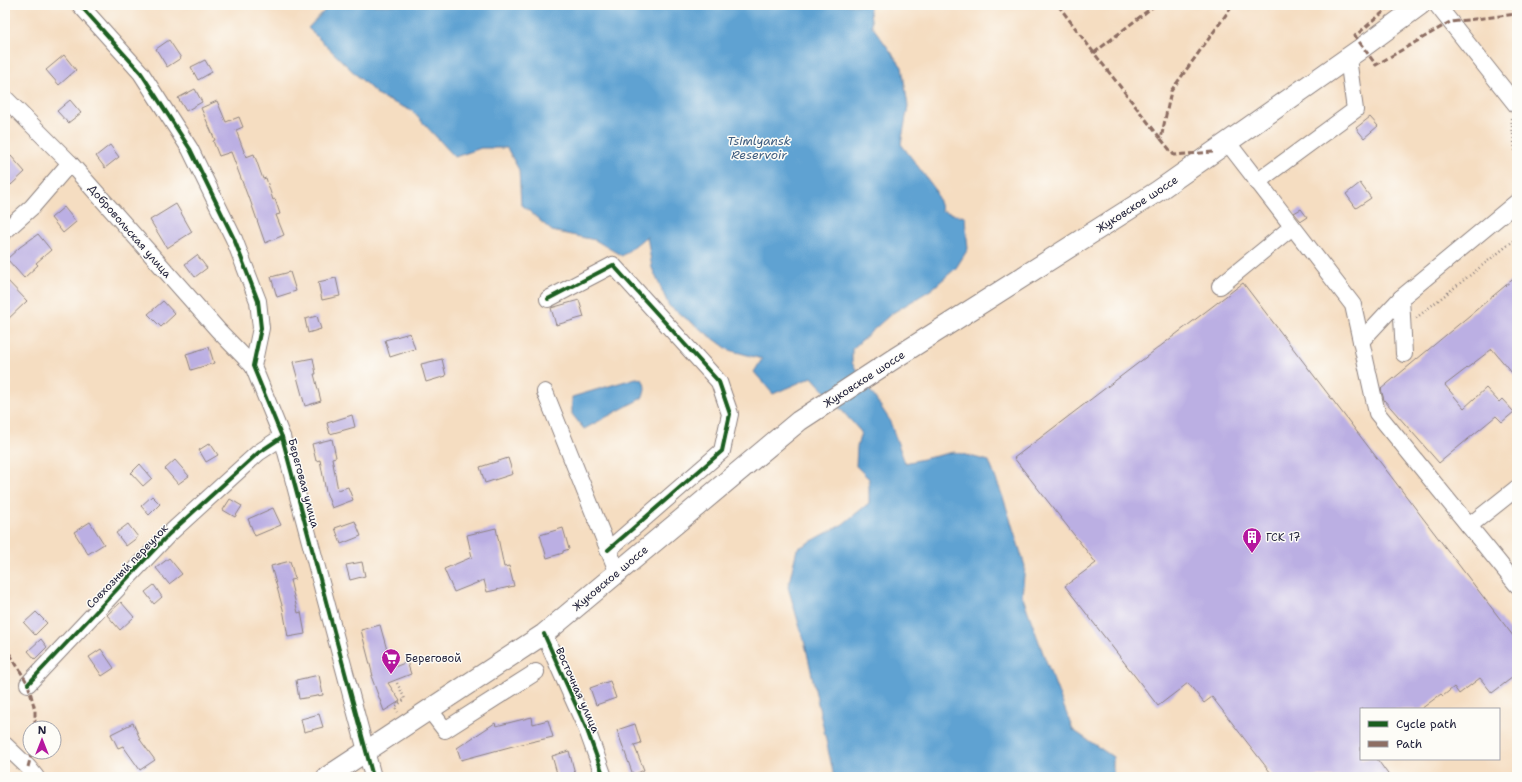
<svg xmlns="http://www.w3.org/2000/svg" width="1522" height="782" font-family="'Shantell Sans',sans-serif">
	<rect width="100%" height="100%" fill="#fdfcf7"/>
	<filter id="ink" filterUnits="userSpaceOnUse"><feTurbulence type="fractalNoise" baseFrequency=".025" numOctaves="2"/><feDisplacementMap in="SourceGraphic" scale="8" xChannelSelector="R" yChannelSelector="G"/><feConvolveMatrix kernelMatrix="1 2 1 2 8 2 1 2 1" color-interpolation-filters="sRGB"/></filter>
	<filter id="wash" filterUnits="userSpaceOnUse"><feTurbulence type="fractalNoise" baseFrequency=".012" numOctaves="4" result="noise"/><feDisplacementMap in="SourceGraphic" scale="16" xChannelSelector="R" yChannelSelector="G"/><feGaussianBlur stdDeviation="0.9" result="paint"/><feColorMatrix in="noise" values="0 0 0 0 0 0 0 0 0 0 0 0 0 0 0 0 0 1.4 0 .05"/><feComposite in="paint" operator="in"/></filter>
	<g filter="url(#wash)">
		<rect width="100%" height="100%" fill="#f5ddc1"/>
		<g fill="#5ea2d2" stroke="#406286">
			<path d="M330,5H869L872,26L902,67L908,106L901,144L935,189L942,211L965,217L968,249L956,268L932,289L891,314L852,349V363L889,419L905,463L954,452L989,461L1004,500L1025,566L1022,595L1043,653L1073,730L1113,757V777H834L806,648L788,587L797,549L843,524L869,503V479L856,466L857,447L861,432L812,377L773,394L754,372L762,359L729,350L669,306L652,268L647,236L622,256L595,240L552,231L521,204L519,170L507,148H481L455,157L412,111L379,96L348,67L308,28Z"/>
			<path d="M636,378L642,379C646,386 646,391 642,398L584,429L572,414V397Z"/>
		</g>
		<g id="blocks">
			<g fill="#bbafe3">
				<path d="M169,40L181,58L167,67L156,49Z"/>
				<path d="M64,55L76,70L59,85L46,70Z"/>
				<path d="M205,60L212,72L198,80L191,67Z"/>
				<path d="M195,89L202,102L186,111L178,98Z"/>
				<path d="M70,100L81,113L68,123L57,111Z"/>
				<path d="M217,101L226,122L239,117L243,127L236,130L246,157L254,154L263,179L266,178L273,200L275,199L280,214L276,215L284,235L265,243L249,197H248L231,152L219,156L213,141L215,140L201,108Z"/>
				<path d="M1370,117L1378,126L1364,138L1356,128Z"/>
				<path d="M110,145L119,157L105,168L96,156Z"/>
				<path d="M11,156L25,172L11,185L5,178V161Z"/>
				<path d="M1360,183L1371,198L1356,208L1346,194Z"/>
				<path d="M176,204L192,232L167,248L150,220Z"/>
				<path d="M64,207L76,222L63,233L51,218Z"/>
				<path d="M1301,209L1307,217L1301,221L1294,213Z"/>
				<path d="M38,234L51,250L36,263L38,265L24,278L7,259L20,247Z"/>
				<path d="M197,255L207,268L195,277L185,264Z"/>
				<path d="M290,272L296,291L277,297L271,277Z"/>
				<path d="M1517,276V379L1492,349L1445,385L1464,408L1486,388L1499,402L1502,399L1514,412L1502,422L1496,416L1439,463L1384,400L1381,389Z"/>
				<path d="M5,278L27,301L5,322Z"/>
				<path d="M336,278L340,296L322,300L318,282Z"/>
				<path d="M1243,283L1517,641V674L1492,693L1480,678L1459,694L1454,687L1443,696L1441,694L1421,709H1361V759H1377L1390,777H1274L1212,697L1204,703L1188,683L1158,706L1065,586L1096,563L1014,458Z"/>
				<path d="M579,300L584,317L556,325L551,308Z"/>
				<path d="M163,301L175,314L161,327L148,314Z"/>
				<path d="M317,316L321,329L308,333L305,319Z"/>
				<path d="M410,333L415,349L390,357L385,340Z"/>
				<path d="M209,347L214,363L191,370L186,354Z"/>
				<path d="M313,358L316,374H314L321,401L305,406L293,362Z"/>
				<path d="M442,359L446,376L426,382L421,364Z"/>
				<path d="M352,415L355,427L330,434L327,423Z"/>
				<path d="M332,439L336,457L332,458L338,490L348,487L353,500L332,508L326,492L320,460L316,461L312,444Z"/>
				<path d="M210,443L218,455L206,462L199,450Z"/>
				<path d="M508,458L513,474L485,483L480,467Z"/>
				<path d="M175,460L189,476L178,484L165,469Z"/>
				<path d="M140,464L152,478L143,486L131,473Z"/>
				<path d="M152,496L160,504L149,515L141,506Z"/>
				<path d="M230,499L242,506L235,517L223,510Z"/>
				<path d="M273,508L281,525L255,536L248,519Z"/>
				<path d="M355,521L361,536L341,544L335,528Z"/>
				<path d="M90,522L104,544L88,554L74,532Z"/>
				<path d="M128,524L138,537L126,546L116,533Z"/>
				<path d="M496,528L504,567L509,566L514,586L487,592L484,580L454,592L444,569L472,557L467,535Z"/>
				<path d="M563,528L569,549L563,551V553L547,558L540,535Z"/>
				<path d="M169,558L182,574L169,584L156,568Z"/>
				<path d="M290,561L295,579L290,580L298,613L301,612L305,634L288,637L283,609L271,566Z"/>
				<path d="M362,562L365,576L350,580L346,565Z"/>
				<path d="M154,585L162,597L154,604L145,592Z"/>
				<path d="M121,602L134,617L120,630L107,615Z"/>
				<path d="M36,612L47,623L35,635L24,623Z"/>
				<path d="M380,625L392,668L407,662L411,674L388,683L400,701L384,711L371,676H373L361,630Z"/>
				<path d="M41,639L47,647L35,659L28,651Z"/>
				<path d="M101,649L114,668L102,676L89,657Z"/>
				<path d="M319,675L323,695L299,699L296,680Z"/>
				<path d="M610,681L616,698L596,705L590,688Z"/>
				<path d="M319,714L323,727L304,732L301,719Z"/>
				<path d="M532,717L533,724L548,720L553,737L513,746L461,760L457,748L495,723L496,726Z"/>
				<path d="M133,723L141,741L155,760L140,770L123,746L118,748L111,734Z"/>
				<path d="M635,724L641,743L634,745L644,770L633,775L617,730Z"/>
				<path d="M569,751L576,777H558L552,756Z"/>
			</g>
		</g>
	</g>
	<g filter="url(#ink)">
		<use href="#blocks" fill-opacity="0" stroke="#8c807e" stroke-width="1"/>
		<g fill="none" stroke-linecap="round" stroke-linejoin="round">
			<g stroke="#8c807e" stroke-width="18">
				<g id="minor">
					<path d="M80,5L141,73L190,149L234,239L258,301L261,328L253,366L282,437L373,777"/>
					<path d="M1437,5L1517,106"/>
					<path d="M5,98L70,163L218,330L253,366"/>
					<path d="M1228,143L1353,305L1377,413L1517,585"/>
					<path d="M1257,182L1355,110L1348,58"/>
					<path d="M5,231L32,207L70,163"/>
					<path d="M1220,286L1292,227"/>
					<path d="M548,299L613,265L719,382L730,414L722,451L608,550"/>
					<path d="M1361,341L1401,298"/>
					<path d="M1404,354L1401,298L1517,202"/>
					<path d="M545,392L617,571"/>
					<path d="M1469,526L1517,488"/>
					<path d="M544,634L587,730L604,777"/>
					<path d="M28,684L169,534L258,453L282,437"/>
					<path d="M429,709L445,730L536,672"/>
					<path d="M5,745L28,767L36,777"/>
				</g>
			</g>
			<g stroke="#8c807e" stroke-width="22">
				<path id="major" d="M327,777L544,634L799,421L892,360L1158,191L1359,50L1420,5"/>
			</g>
			<g stroke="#8c807e" stroke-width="2.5" stroke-dasharray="1 3" stroke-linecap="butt">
				<path d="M1511,118L1517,165"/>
				<path d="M1416,318L1517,238"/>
				<path d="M397,683L405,699L395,707L398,712"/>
			</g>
			<use href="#minor" stroke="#fff" stroke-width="16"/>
			<use href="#major" stroke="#fff" stroke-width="20"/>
			<g stroke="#8d6e63" stroke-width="3" stroke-dasharray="6 3" stroke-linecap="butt">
				<path d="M1058,5L1094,53L1161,139"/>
				<path d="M1390,5L1387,9L1355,36L1376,65L1450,22L1517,14"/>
				<path d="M1094,53L1155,5"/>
				<path d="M1213,152L1174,155L1161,139L1171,91L1233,5"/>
				<path d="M5,646L28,684L35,710V728"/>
				<path d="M28,767L32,752"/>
			</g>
			<g stroke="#fdfcf7" stroke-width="6">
				<g id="cycleway">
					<path d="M80,5L141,73L190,149L234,239L258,301L261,328L253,366L282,437L373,777"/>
					<path d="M548,299L613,265L719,382L730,414L722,451L608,550"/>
					<path d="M544,634L587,730L604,777"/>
					<path d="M28,684L169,534L258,453L282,437"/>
				</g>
			</g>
			<use href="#cycleway" stroke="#1b5e20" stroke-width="4"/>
		</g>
	</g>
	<defs>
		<g id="building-pin" transform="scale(1)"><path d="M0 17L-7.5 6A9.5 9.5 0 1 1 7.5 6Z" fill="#b5179e" stroke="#fdfcf7"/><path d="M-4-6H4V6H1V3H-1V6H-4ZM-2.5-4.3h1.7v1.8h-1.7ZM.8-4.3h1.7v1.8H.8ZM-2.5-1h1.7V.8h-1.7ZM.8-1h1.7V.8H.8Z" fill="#fff"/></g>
		<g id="supermarket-pin" transform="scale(1)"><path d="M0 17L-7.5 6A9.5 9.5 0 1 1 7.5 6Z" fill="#b5179e" stroke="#fdfcf7"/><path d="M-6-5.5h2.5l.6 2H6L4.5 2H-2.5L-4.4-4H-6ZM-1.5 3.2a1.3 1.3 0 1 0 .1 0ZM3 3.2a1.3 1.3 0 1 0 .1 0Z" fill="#fff"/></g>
	</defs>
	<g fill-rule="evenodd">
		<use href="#building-pin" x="1252" y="537"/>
		<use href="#supermarket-pin" x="391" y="658"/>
	</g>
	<g text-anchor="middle" stroke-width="3" stroke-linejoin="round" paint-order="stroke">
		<g font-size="11" fill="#22223b" stroke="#fdfcf7">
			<text transform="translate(1137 204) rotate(-33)" y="4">Жуковское шоссе</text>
			<text transform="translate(130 231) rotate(49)" y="4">Добровольская улица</text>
			<text transform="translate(864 379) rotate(-33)" y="4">Жуковское шоссе</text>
			<text transform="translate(304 483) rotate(75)" y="4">Береговая улица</text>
			<text transform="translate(127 566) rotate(-46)" y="4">Совхозный переулок</text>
			<text transform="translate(610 578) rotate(-40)" y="4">Жуковское шоссе</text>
			<text transform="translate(578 690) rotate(66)" y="4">Восточная улица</text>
		</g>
		<g font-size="11" fill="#22223b" stroke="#fdfcf7" text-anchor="start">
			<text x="1266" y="541">ГСК 17</text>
			<text x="405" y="662">Береговой</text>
		</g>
		<g font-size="12" font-style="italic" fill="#3d5c7f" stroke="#fdfcf7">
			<text x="759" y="145">Tsimlyansk<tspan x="759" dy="14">Reservoir</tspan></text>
		</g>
	</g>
	<rect width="1522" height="782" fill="none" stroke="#fdfcf7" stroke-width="20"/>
	<rect x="1360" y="708" width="140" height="52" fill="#fdfcf7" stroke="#a5a5ac"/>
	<rect x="1368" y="721" width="20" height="6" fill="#1b5e20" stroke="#a5a5ac"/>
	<text x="1396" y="728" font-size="12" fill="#22223b">Cycle path</text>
	<rect x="1368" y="741" width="20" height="6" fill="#8d6e63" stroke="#a5a5ac"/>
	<text x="1396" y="748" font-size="12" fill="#22223b">Path</text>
	<g transform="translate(42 740)"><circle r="19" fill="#fdfcf7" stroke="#a5a5ac"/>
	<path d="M0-3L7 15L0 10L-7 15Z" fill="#b5179e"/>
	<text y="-6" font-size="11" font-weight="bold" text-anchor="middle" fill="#22223b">N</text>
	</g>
</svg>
